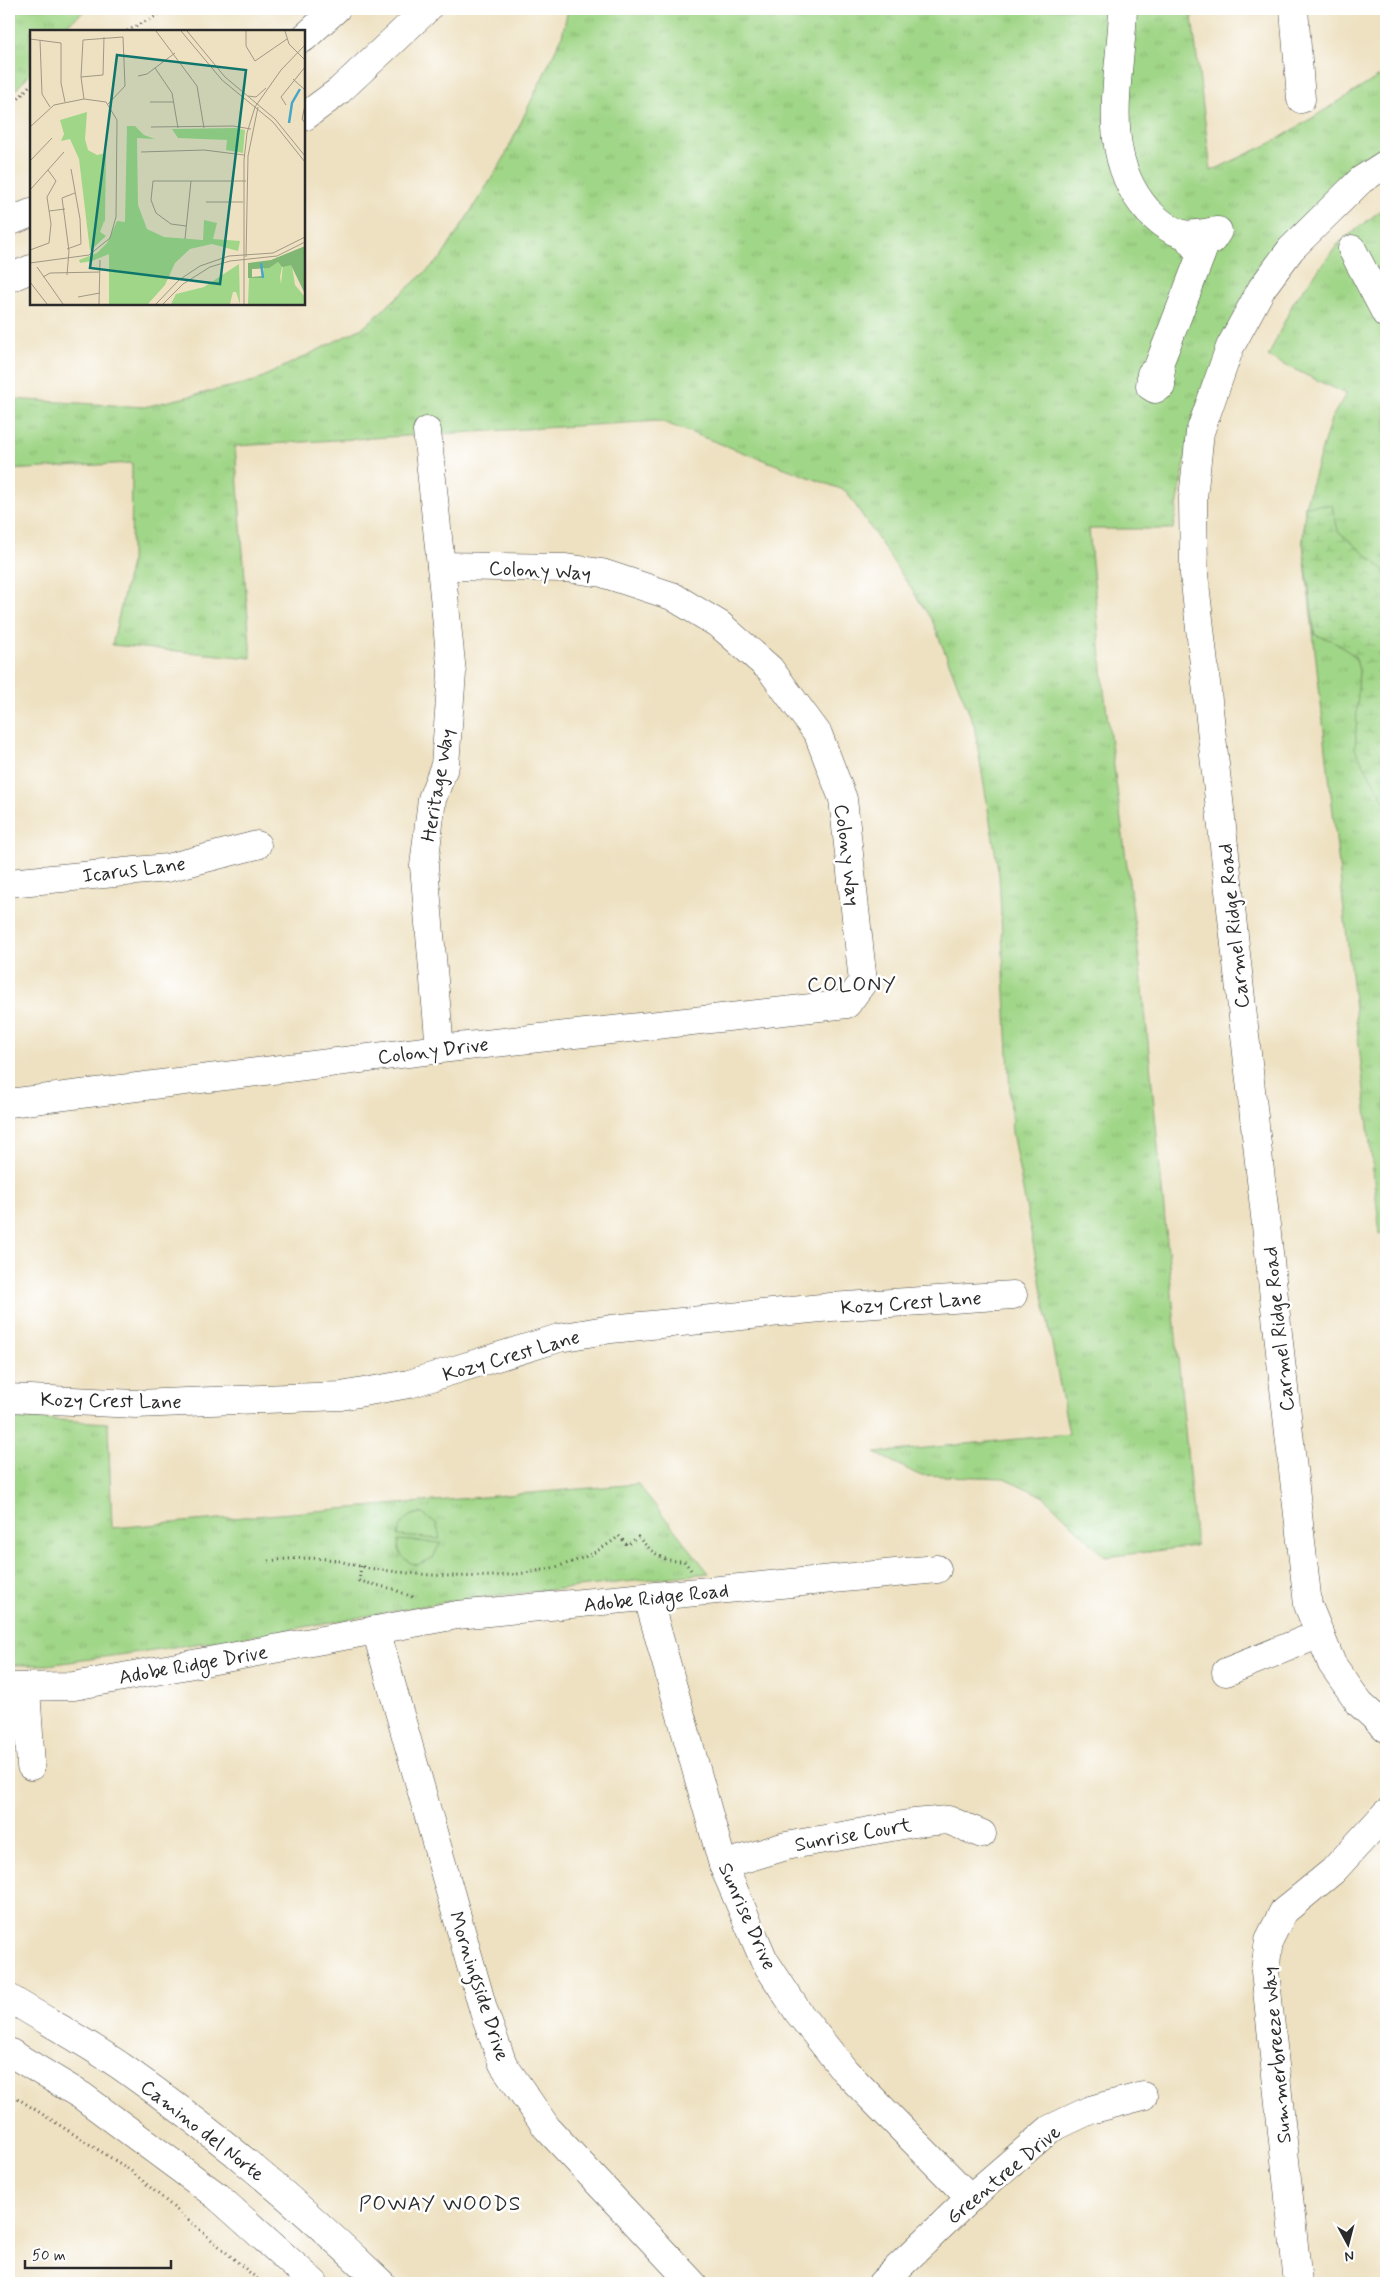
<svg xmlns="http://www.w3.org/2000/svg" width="1395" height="2292" font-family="Mynerve,sans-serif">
	<defs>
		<pattern id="grass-tufts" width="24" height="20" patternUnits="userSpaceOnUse" patternTransform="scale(1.25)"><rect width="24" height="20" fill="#a0d687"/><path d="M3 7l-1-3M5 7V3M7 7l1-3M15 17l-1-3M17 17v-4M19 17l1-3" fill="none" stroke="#8ab875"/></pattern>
		<pattern id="wetland-marsh" width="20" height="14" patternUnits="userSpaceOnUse" patternTransform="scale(1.25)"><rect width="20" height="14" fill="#a0d687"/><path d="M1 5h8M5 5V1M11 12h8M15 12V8" fill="none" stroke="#8ab875"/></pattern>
	</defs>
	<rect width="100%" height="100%" fill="#fff"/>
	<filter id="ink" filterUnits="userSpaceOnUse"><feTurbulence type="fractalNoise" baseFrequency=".02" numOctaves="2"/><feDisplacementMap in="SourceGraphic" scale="10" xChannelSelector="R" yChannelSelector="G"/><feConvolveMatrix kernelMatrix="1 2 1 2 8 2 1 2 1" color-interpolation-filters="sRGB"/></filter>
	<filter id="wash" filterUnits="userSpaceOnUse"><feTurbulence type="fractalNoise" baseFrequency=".0096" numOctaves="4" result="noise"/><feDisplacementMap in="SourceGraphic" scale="20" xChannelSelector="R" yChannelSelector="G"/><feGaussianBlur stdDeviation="1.12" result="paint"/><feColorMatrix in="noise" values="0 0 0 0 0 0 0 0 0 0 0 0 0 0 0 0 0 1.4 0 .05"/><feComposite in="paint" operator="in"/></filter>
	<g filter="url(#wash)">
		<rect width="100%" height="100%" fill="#eee1c1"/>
		<g fill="url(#grass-tufts)" stroke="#668059">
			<path d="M9,9H87L59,31H31V72L9,98Z"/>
			<path d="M568,9H1191L1211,171L1275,141L1386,72V144L1349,166L1249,291L1194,412L1173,529H1089L1104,690L1143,989L1196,1546L1105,1557L1043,1496L1004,1478L919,1475L875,1453L1069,1434L1012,1132L999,875L974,725L932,620L846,491L660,421L235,446L251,658L112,645L131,563L132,463L9,470V399L144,407L255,381L364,327L441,258L503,160L562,36Z"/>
			<path d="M1386,206V1232L1380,1234L1303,543L1305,506L1331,419L1346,394L1268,357L1293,303L1338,244Z"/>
			<path d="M9,1417L108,1423L112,1528L638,1484L709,1573L457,1600L265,1634L48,1665H9Z"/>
		</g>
		<g fill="url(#wetland-marsh)" stroke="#668059">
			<path d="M1332,505L1338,531L1383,569L1386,578V804L1355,749L1359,670L1355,656L1331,640L1315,635L1303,543L1305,506Z"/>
			<path d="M1386,831V863H1382L1379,856Z"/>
		</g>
		<g fill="#a0d687" stroke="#668059">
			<path d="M421,1513L436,1523L440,1539L398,1536C401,1521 406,1515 421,1513Z"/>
			<path d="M398,1540L440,1543L433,1558L417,1565C403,1561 398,1554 398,1540Z"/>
		</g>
	</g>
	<g filter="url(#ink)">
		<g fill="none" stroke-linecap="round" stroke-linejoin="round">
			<g stroke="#484642" stroke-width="29">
				<g id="minor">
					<path d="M1123,9C1121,78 1097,154 1148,211C1157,220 1170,231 1183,234C1194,236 1207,232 1218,231L1212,240L1190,241L1195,247H1204L1168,341L1157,369L1151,374L1150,386L1155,389L1161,386V381L1155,382L1161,371"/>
					<path d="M1294,9L1301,99"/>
					<path d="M1386,164L1361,180L1291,249L1262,288L1230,347L1200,432L1193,498L1194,574L1308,1605L1332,1664L1360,1704L1386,1728"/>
					<path d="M1352,249L1386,314"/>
					<path d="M427,431L452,673L445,765L432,799L424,866L440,1049"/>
					<path d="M9,883L167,868L257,845"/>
					<path d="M9,1103L440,1049L847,1004L863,982L843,799L818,734L770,669L720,625L672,596L602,573L566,568L441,566"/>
					<path d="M9,1398L136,1404L341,1396L409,1384L559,1338L611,1329L831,1307L1013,1295"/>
					<path d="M648,1598L723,1865L764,1960L798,2012L845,2071L970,2198"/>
					<path d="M376,1630L484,2012L503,2064L547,2128L692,2283"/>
					<path d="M1226,1672L1320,1634"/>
					<path d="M9,1687L74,1686L457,1615L937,1569"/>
					<path d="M26,1688L31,1766"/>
					<path d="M723,1865L786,1846L914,1823L948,1820L982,1834"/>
					<path d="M882,2283L970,2198L1050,2129L1090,2110L1143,2096"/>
					<path d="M1298,2283L1265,1971L1269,1940L1283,1912L1333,1871L1386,1813"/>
				</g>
			</g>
			<g stroke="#484642" stroke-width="29">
				<g id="major">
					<path d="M304,38L336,9"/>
					<path d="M304,117L339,91L427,9"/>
					<path d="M9,222L31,213"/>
					<path d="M9,278L31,269"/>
					<path d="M9,1998C46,2021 86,2042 122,2067C215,2132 300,2205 381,2283"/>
					<path d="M9,2052L82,2096L217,2196L314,2283"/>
				</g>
			</g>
			<g stroke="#484642" stroke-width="3" stroke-dasharray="1 4" stroke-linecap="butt">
				<path d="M127,31L169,9"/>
				<path d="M9,110L31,84"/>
				<path d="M269,1561C291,1558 313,1557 334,1560C348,1563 361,1567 375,1569C449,1579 558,1587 619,1536L627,1545L638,1537C653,1553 662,1562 684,1561L691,1570"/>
				<path d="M361,1566L359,1581L393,1589L412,1597L413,1600"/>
				<path d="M9,2093L130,2170L262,2283"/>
			</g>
			<use href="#minor" stroke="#fff" stroke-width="28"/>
			<use href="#major" stroke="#fff" stroke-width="28"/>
		</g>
	</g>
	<g text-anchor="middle" stroke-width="5" stroke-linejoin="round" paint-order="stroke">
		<g font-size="20" fill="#2b2b2b" stroke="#fff">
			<text transform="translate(540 570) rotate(3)" y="7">Colony Way</text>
			<text transform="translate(437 785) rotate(-80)" y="7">Heritage Way</text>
			<text transform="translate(848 855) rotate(83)" y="7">Colony Way</text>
			<text transform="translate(134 869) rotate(-7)" y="7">Icarus Lane</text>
			<text transform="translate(1233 926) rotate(-96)" y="7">Carmel Ridge Road</text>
			<text transform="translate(433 1050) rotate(-7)" y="7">Colony Drive</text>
			<text transform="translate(911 1302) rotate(-4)" y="7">Kozy Crest Lane</text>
			<text transform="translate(1278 1329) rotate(-96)" y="7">Carmel Ridge Road</text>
			<text transform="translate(511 1355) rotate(-16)" y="7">Kozy Crest Lane</text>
			<text transform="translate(111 1400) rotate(1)" y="7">Kozy Crest Lane</text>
			<text transform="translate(656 1597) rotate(-6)" y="7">Adobe Ridge Road</text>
			<text transform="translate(193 1664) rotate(-10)" y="7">Adobe Ridge Drive</text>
			<text transform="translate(853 1834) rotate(-10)" y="7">Sunrise Court</text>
			<text transform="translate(748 1916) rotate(66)" y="7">Sunrise Drive</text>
			<text transform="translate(480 1986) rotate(72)" y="7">Morningside Drive</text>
			<text transform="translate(1276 2055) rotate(-95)" y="7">Summerbreeze Way</text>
			<text transform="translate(203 2130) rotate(38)" y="7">Camino del Norte</text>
			<text transform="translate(1003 2174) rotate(-40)" y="7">Greentree Drive</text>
		</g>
		<g font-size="21" letter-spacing="1" fill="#2b2b2b" stroke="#fff">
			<text x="852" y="991">COLONY</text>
			<text x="440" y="2210">POWAY WOODS</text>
		</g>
	</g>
	<g transform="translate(30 30)">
		<rect width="275" height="275" fill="#eee1c1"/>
		<path d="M57,82L55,109L58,120L67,125L76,123L75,189L70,202L76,206L60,221L49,129L40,109L31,111L34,104L30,90ZM97,96H105L114,105L125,109L107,108L108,175L117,199L134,207L173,210L174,190L187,193L183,209L210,211L208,221L182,214L160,219L145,233L135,255L118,274H79V224L62,231L50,233L49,230L67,223L77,213L87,191L95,192ZM205,98L215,100L213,123L196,120L197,110L148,108L142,99ZM260,223L265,255L275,267V274H218L219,248H232L234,238L248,232L252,237L250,247L251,254L254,225ZM209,234L210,274L206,262H203L200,274H141L146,264L174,257Z" fill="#a0d687"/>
		<path d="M275,216V264L261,235L252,237L248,232L239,238L222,239V247L232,246V248H218V233L241,230Z" fill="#80b774"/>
		<path d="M36,92L43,101L51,123L59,125L62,130L52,127L46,120ZM67,158H72L75,192L66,181L64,160Z" fill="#a0d687"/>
		<path d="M222,251H239L238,274H222Z" fill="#a0d687"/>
		<path fill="none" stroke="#48a6c6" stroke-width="2.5" d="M259,93L262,73L270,59M231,233L233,248"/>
		<path fill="none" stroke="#a09885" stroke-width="1" d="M126,1L167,56L174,98M151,1L192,50L243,92L275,132M157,1L195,47L245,89L275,126M216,1V16L225,31L257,9M255,1L259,14L275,30M0,9L31,13V53L35,72M10,10L12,64L20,77M125,38L142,63L148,98M108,46L117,44L145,23M51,47L73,45L74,7M263,49L275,60M218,66L226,67L236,58M54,69L51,47L53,10L93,7L95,56L78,74M120,72H144M256,75L251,67L275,37M275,75L272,89L275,93M0,97L24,75L54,69L76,72L87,90L86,187L80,208L59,225L0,233M121,97L203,96L221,99M111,122L174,120L214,125M0,131L22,108M0,160L34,122M176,172H213M19,181L35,179M156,196L141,194L126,183L121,170L123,151H216M155,209L161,151M37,219L51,214L50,189L41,139M0,220L19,213L21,194L17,167L26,151L18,140M216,227L218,126L228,77M7,237L33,274M37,245L39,221L32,168L45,163M13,247L20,243L70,242M0,252L17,274M48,267L70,263M69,274L70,230M126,274L149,250L170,236L199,226L243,223L275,207M133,274L153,254L180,237L200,231L247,226L275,212M214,274V130L217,103L225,77L251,40L275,15"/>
		<path fill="#0f766e" fill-opacity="0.15" stroke="#0f766e" stroke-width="2.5" d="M87,25L216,40L190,254L60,238Z"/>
		<rect width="275" height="275" fill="none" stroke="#2b2b2b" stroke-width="2.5"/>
	</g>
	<rect width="1395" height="2292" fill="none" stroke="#fff" stroke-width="30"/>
	<g transform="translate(1348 2244) rotate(173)" stroke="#ffffff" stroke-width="4" paint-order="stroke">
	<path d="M0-4L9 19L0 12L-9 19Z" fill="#2b2b2b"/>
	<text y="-8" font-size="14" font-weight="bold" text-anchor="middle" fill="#2b2b2b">N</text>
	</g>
	<path d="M25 2260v8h146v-8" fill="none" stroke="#2b2b2b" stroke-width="2.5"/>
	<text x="32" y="2260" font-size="15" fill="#2b2b2b" stroke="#ffffff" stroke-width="4" paint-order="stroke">50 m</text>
</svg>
